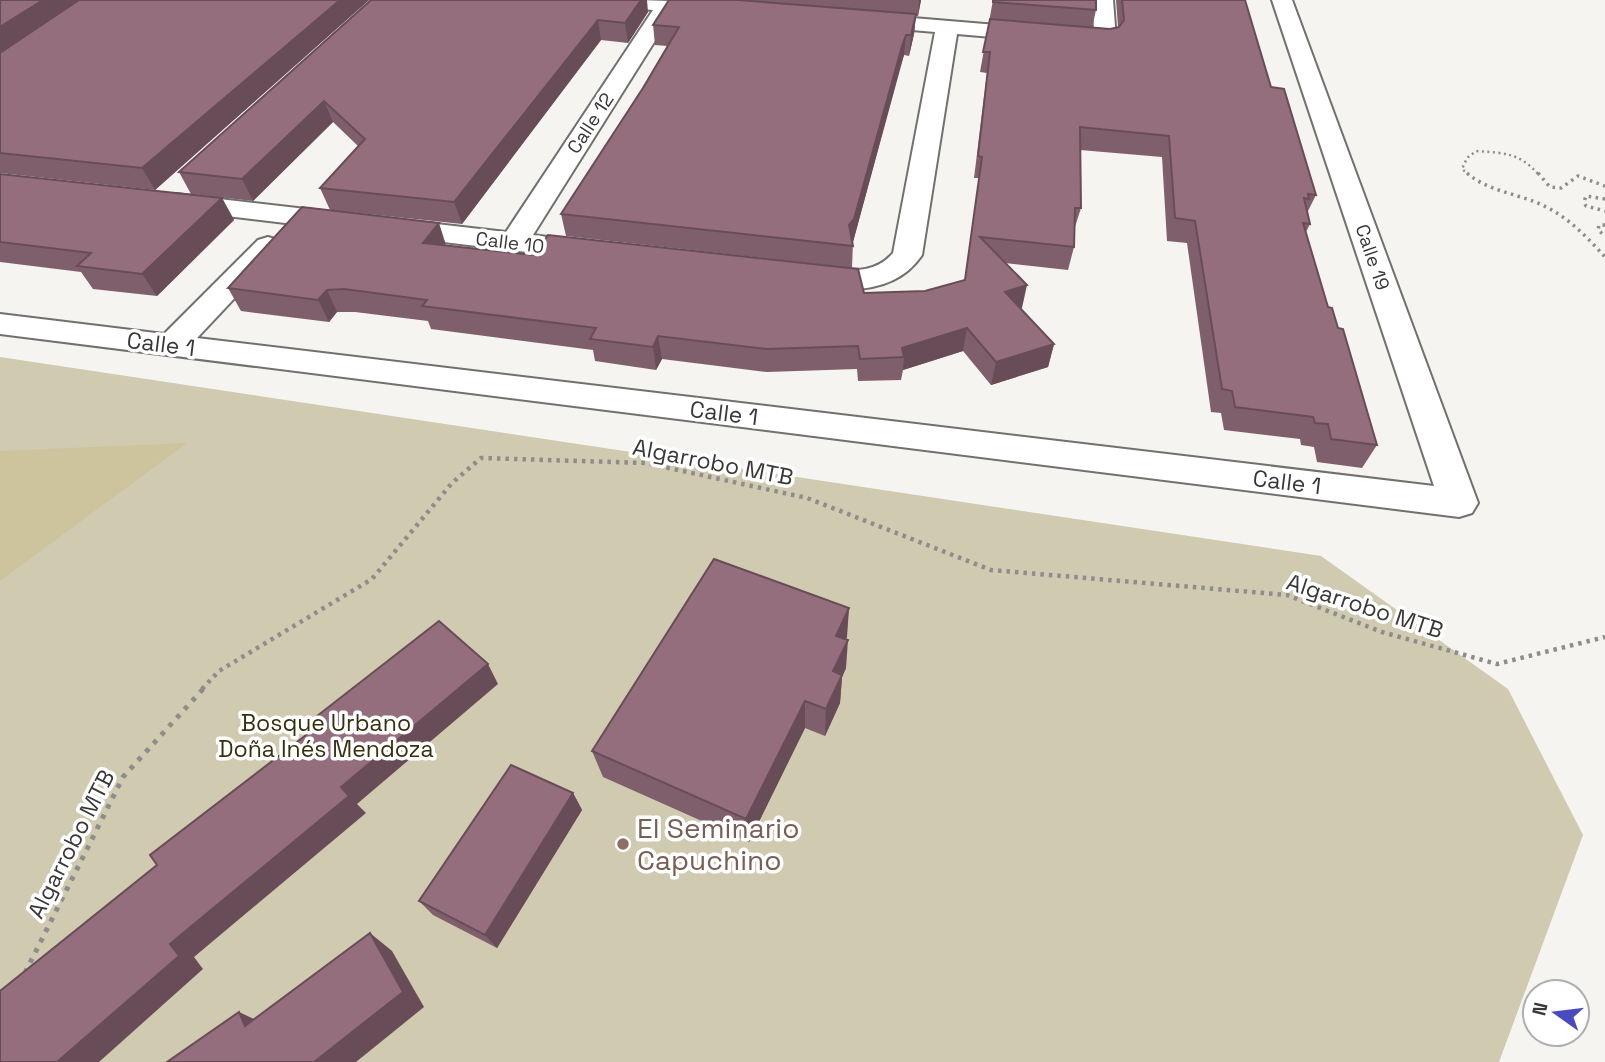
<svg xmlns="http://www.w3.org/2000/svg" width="1605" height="1062" font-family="'Space Grotesk',sans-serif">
	<rect width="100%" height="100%" fill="#f5f4f1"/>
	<path fill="#d0cab0" d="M0,357L1321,556L1508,689L1583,835L1499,1062H0Z"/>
	<path fill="#cdc49d" d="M187,443L0,581V451Z"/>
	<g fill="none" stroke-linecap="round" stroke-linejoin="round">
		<g stroke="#71706d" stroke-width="4">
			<g id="minor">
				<path d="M597,0C638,0 684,0 724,5L727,9L724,13L673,12L533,235L603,245L607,251L603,257L593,260L176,210L166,208L162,202L166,196L176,194L506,232L653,10L607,6L600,4Z"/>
				<path d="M1093,0H1113L1116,40L1113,45L1105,47L957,34L922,255C894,296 842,293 798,282L794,276L798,270C831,261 866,284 893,253L935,32L865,26L858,24L854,20L858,16L865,14L1094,33Z"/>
				<path d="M1272,0H1292L1478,503L1472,513L1459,517L0,334V314L164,334L258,240L268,237L278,240L282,246L278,252L197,338L1434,486Z"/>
			</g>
		</g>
		<path stroke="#8e8d8b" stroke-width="2.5" stroke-dasharray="2 3.5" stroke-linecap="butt" d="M1469,175L1462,169L1467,158L1476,151C1505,153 1520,153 1539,175"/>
		<g stroke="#8e8d8b" stroke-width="3.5" stroke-dasharray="2.5 4.5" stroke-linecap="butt">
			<path d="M1467,173C1489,192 1517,193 1542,205C1567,216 1587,237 1605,257"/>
			<path d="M1538,173L1550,187L1561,188L1578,176L1605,186"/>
			<path d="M1605,199L1586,196L1584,202L1586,206L1605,211"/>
			<path d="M1605,225H1599L1598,230L1605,236"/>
		</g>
		<path stroke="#8e8d8b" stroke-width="4.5" stroke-dasharray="3.5 5" stroke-linecap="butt" d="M202,689L219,671L372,579L452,483L481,458L646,463L807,498L991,570L1287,595L1382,632L1497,664L1605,637"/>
		<path stroke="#8e8d8b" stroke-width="5" stroke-dasharray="4.5 7" stroke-linecap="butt" d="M25,973L123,777L204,688"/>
		<use href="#minor" fill="#fff" fill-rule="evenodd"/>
	</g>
	<g fill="#805f6c">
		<path d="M0,0H369L155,190L0,173Z"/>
		<path d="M371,0L648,12L628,43L601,40L462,224L330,210L320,188L358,146L333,122L253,201L191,194L179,172Z"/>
		<path d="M669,0H921L918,16H916L914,34L909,56L904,55L900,67L853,242L852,268L566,236L561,214L643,88L667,46L655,45L653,25Z"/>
		<path d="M993,0L1096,10L1092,28L1110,29L1118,27L1116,0H1245L1271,87L1316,195L1307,213L1310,224L1306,232L1328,307L1377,445L1362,468L1317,462L1314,447L1301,445L1300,439L1224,430L1221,413L1211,412L1187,243L1167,241L1162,157L1080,150L1081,208L1074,230V247L1068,270L1005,263L1022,308L1020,309L1054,344L1048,367L991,385L963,351L903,370L901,380L858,381L857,369L767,372L662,359L656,370L595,361L593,350L431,329L428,321L355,312H337L329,322L241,311L228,288L446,245L864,293L925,291L965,280L979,178H974L987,73L980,72Z"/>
		<path d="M0,174L222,198L234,220L157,296L93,289L81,272L0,262Z"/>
		<path d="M849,608L846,639V668L842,677L840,703L825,736L805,728L749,842L603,777L592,751Z"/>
		<path d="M573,793L582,810L497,948L433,915L419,901Z"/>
	</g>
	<g fill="#684d58">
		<path d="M43,0H85L0,56V27Z"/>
		<path d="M340,0H369L155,190L142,168Z"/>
		<path d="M641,0H647L648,12L628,43L625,23Z"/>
		<path d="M919,0H921L918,16Z"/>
		<path d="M916,14L914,34L909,56L911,35Z"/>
		<path d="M598,20L601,40L462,224L454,202Z"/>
		<path d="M906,35L904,55L853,242L850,245L849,225Z"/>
		<path d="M324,101L333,122L253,201L242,179Z"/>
		<path d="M222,198L234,220L157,296L142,274Z"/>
		<path d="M439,223L446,245L423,243Z"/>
		<path d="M1027,285L1022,308L1000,314L1005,292Z"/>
		<path d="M327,290L337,312L329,322L318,300Z"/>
		<path d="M967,328L963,351L903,370L904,357L902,348Z"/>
		<path d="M658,336L662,359L656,370L653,347Z"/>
		<path d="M1054,344L1048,367L991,385L996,362Z"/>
		<path d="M849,608L847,637L834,664L836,636Z"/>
		<path d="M848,640L846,668L842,677L840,703L825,736L826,709L833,671Z"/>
		<path d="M488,664L498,684L357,804L366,813L194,957L203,969L99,1062H57L170,944L341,787Z"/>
		<path d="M805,701V728L749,842L746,819Z"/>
		<path d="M573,793L582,810L497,948L485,935Z"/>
		<path d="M370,933L392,951L424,1007L356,1062H314Z"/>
		<path d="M239,1012L269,1026H245Z"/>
	</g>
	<g fill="#956e7d" stroke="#684d58" stroke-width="2">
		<path d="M0,0H43L0,27Z"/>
		<path d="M79,0H340L142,168L0,153V53Z"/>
		<path d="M371,0H641L625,23L598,20L454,202L320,188L365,139L324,101L242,179L179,172Z"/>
		<path d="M669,0H738L916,14L911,35H906L902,46L854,219L849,225L853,246L561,214L643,88L679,27L653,25Z"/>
		<path d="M993,0H1096V10L993,2Z"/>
		<path d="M1122,0H1245L1271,87L1284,89L1316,195L1308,194L1309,199L1304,198L1310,224L1303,223L1328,307L1332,308L1338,328L1343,329L1377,445L1331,439L1328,424L1315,423L1313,417L1235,407L1232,391L1222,389L1195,221L1175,218L1169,136L1080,127L1081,208H1075L1074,247L980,237L1027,285L1005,292L1054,344L996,362L967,328L902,348L904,357L860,359L858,346L766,349L658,336L653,347L590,339L596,328L422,306L427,300L344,289L327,290L318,300L228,288L302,207L439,223L423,243L534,255L548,235L858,269L864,293L925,291L965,280L982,157L978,156L990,52H983L990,19L1110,29L1119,27L1124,20Z"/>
		<path d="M0,174L222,198L142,274L77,266L91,253L0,242Z"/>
		<path d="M714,559L849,608L836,636L848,640L833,671L842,675L826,709L805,701L746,819L592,751Z"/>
		<path d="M439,621L488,664L341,787L349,796L170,944L179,956L57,1062H0V991L157,865L150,855L323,722L317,716Z"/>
		<path d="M511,765L573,793L485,935L419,901Z"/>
		<path d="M370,933L403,992L314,1062H167L239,1012L245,1026Z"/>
	</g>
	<circle fill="#8d6e63" stroke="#fff" stroke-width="2.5" cx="623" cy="844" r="7"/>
	<g text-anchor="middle" stroke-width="7" stroke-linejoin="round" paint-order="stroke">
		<g font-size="19" fill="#393837" stroke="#fff">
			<text transform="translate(590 123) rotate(-57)" y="7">Calle 12</text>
			<text transform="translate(510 242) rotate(7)" y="7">Calle 10</text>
			<text transform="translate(1373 257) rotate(71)" y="7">Calle 19</text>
		</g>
		<g font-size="23" fill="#393837" stroke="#fff">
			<text transform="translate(161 344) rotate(7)" y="8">Calle 1</text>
			<text transform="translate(724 413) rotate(7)" y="8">Calle 1</text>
			<text transform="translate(713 462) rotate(11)" y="8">Algarrobo MTB</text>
			<text transform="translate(1287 482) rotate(7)" y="8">Calle 1</text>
			<text transform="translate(1365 606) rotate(18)" y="8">Algarrobo MTB</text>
			<text transform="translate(71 844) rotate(-63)" y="8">Algarrobo MTB</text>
		</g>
		<g font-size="23" fill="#37300f" stroke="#fff">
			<text x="326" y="731">Bosque Urbano<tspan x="326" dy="26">Doña Inés Mendoza</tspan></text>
		</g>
		<g font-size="28" fill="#785e54" stroke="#fff" text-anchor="start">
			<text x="637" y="838">El Seminario<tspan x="637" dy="32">Capuchino</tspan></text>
		</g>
	</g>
	<g transform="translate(1556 1013) rotate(284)"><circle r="33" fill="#ffffff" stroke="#b0afaf" stroke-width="2"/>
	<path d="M0-5L12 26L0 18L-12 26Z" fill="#4a4bc1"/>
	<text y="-10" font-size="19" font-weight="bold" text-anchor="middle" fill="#393837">N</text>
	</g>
</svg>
